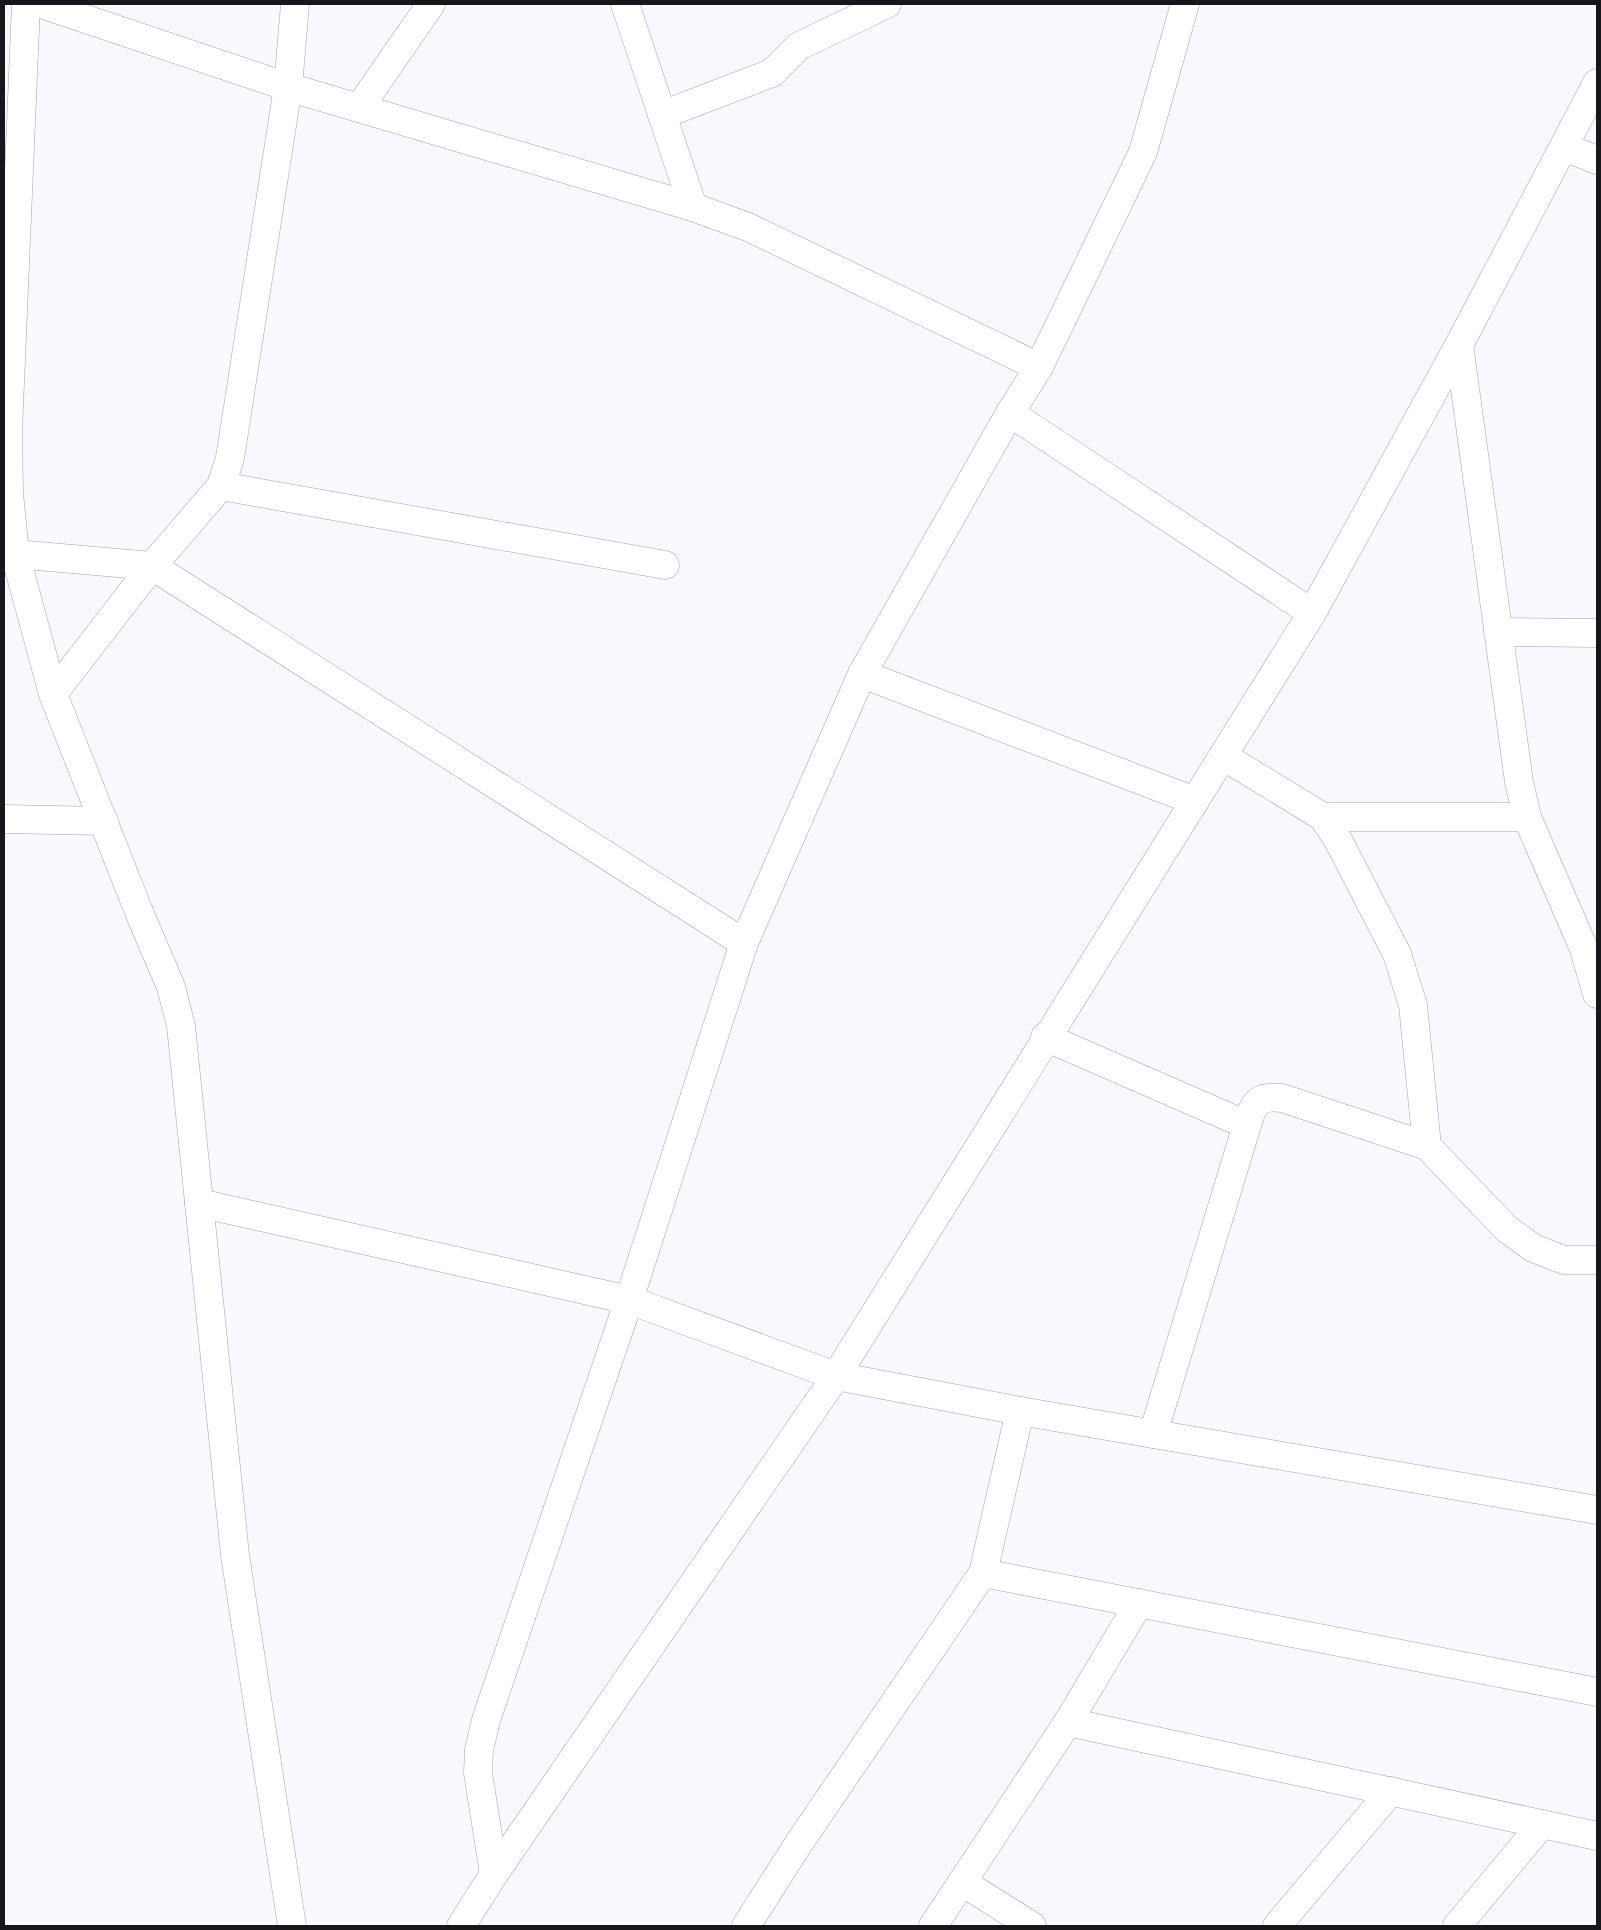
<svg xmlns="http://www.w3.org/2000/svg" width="1601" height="1930" font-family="'Public Sans',sans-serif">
	<rect width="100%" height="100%" fill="#f8f8fe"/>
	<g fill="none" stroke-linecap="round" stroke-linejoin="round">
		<g stroke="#a1a2ab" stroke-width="29">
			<g id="minor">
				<path d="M26,4L8,431L9,493L15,554L53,694"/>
				<path d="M41,4L288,87L693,207L748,227L1039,367"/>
				<path d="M625,4L693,207"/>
				<path d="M359,108L431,4"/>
				<path d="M662,115L772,73L799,46L887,4"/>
				<path d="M1564,147L1597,160"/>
				<path d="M1459,345L1519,782L1527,817L1584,949L1597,994"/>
				<path d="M1010,413L1312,613"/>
				<path d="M221,486L665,565"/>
				<path d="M4,553L152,566L744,943"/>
				<path d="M1498,632L1597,633"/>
				<path d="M862,674L1195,801"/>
				<path d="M1223,756L1323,817L1338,840L1397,954L1413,1005L1427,1146L1507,1229L1533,1248L1564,1260H1597"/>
				<path d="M1323,817H1527"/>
				<path d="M4,819L104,821"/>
				<path d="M1045,1037L1247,1125L1153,1434"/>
				<path d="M1247,1125C1254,1102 1257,1096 1282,1098L1427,1146"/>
				<path d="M199,1203L629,1300L836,1376L1020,1411L1597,1510"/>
				<path d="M983,1573L1597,1692"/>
				<path d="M1068,1722L1597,1836"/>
				<path d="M494,1874L478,1773L479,1750L486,1720L629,1300L744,943L862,674L1010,413L1039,367L1143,152L1185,4"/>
				<path d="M962,1882L1032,1926"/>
				<path d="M292,1926L235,1555L181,1026L171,987L139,912L53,694L152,566L221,486L230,458L288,87L295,4"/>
				<path d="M461,1926L494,1874L836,1376L1312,613L1459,345L1597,83"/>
				<path d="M746,1926L799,1843L983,1573L1020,1411"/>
				<path d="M933,1926L1068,1722L1139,1603"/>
				<path d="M1277,1926L1391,1791"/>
				<path d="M1457,1926L1542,1824"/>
			</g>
		</g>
		<use href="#minor" stroke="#fff" stroke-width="28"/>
	</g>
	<rect width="1601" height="1930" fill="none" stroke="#16171a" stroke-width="10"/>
</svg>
